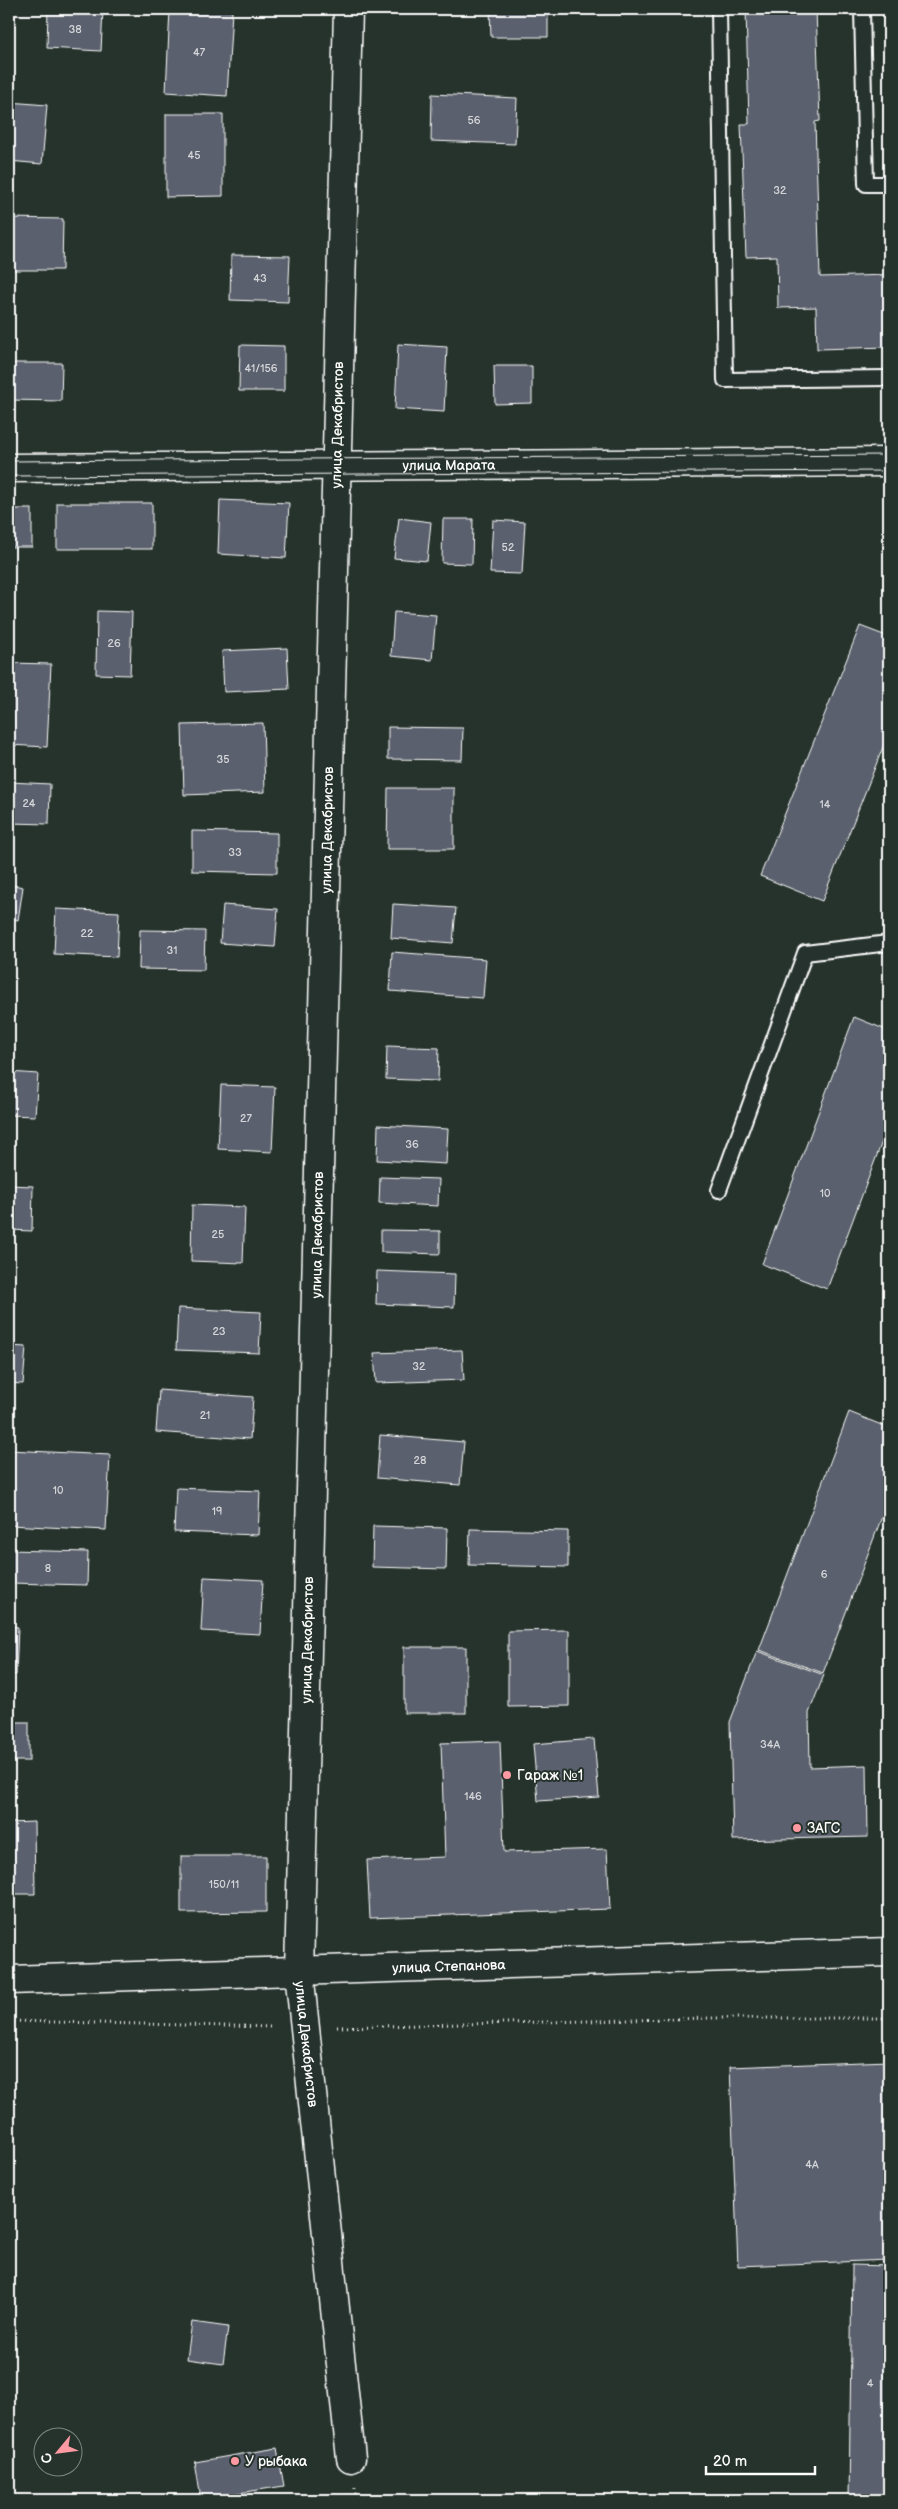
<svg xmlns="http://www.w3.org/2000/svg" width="898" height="2509" font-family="'Balsamiq Sans',sans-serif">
	<rect width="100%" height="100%" fill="#26332d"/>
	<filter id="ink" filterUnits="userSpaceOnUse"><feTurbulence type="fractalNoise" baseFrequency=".02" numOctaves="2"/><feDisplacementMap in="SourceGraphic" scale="10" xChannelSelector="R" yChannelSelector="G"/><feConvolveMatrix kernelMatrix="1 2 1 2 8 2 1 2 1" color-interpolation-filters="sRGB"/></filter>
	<g filter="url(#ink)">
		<g fill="#5a606d" stroke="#fff">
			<path d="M48,9H103L101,51L47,48Z"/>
			<path d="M170,9L232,11L227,96L166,92Z"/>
			<path d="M490,9H548V37H491Z"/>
			<path d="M746,9H816L820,121L815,122L820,277L889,275V347L817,349L816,307L778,308L777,256L746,257L741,124H749Z"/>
			<path d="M432,94L517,98L515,144L431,141Z"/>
			<path d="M9,102L47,105L42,164L9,161Z"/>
			<path d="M166,114H223V196L166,197Z"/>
			<path d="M9,218L63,219L62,270H9Z"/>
			<path d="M231,255L290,256L288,302L230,300Z"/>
			<path d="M398,344L447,347L444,412L395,409Z"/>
			<path d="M240,345L284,346V391H239Z"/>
			<path d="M9,363H62L61,401L9,400Z"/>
			<path d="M494,366H532V403L495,404Z"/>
			<path d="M220,500L289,503L286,558L218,554Z"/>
			<rect x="57" y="503" width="95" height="46"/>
			<rect x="9" y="509" width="23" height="38"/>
			<path d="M399,518L431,522L427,561L394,558Z"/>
			<path d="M443,519H473L472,564L442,563Z"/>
			<path d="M493,520L525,522L522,574L490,573Z"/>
			<path d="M97,611L132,612L130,675L96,674Z"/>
			<path d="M394,612L436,615L432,660L391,656Z"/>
			<path d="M860,626L889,637V732L822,901L760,876Z"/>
			<path d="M287,648L289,689L224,692L222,651Z"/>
			<path d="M9,663L51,664L47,747L9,745Z"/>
			<path d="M263,723L265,792L184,795L182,725Z"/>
			<path d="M388,727L463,728L462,760L388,759Z"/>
			<path d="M9,782L50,784L49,824L9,823Z"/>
			<path d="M388,788H454V849H387Z"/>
			<path d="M192,831L277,833V873L192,871Z"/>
			<path d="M9,884L23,887L18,920L9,918Z"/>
			<path d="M393,904L456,908L453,943L391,938Z"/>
			<path d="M223,905L278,909L275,947L220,943Z"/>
			<path d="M56,909L119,912L117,957L54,954Z"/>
			<path d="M140,930L205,931L204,970L139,969Z"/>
			<path d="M392,952L486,959L483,998L390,991Z"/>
			<path d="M854,1017L889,1031V1123L827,1289L762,1264Z"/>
			<path d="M387,1046L439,1048L438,1081L386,1079Z"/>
			<path d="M9,1072L38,1074L35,1116L9,1115Z"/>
			<path d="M221,1085L275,1087L272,1152L218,1149Z"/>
			<path d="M378,1125L448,1129L446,1164L377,1160Z"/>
			<path d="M380,1177L439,1179L438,1206L379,1203Z"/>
			<path d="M9,1185L33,1186L32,1231L9,1230Z"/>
			<path d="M192,1205L245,1207L243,1263L191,1261Z"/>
			<path d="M381,1230L440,1231V1254L381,1252Z"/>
			<path d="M377,1271L455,1274L454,1307L376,1304Z"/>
			<path d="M178,1308L261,1312L259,1353L176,1350Z"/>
			<path d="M9,1346L26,1347L23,1384L9,1383Z"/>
			<path d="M462,1350L464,1380L376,1383L374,1353Z"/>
			<path d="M159,1390L253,1397L250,1439L156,1432Z"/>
			<path d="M849,1412L889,1428V1498L823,1673L759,1650Z"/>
			<path d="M380,1435L464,1442L460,1485L377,1478Z"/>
			<path d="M9,1450L110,1455L106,1530L9,1525Z"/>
			<path d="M176,1488L260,1491L258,1535L174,1532Z"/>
			<path d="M373,1526L447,1528L446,1569L372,1567Z"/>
			<path d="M470,1529L568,1531V1567L469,1565Z"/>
			<path d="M9,1550L88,1552L87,1585L9,1583Z"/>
			<path d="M204,1577L263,1580L260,1634L201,1631Z"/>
			<path d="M9,1626L18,1627L16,1675L9,1674Z"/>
			<path d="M569,1630V1706L508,1707V1631Z"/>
			<rect x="404" y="1647" width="62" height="66"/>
			<path d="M757,1651L824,1675L809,1713L810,1767L867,1765L868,1837L733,1840L730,1722Z"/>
			<rect x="9" y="1722" width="20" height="39"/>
			<path d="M594,1739L599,1797L538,1801L533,1744Z"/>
			<path d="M500,1741L504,1852L607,1849L610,1909L370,1918L367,1860L445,1857L441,1743Z"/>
			<path d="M34,1822L35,1894H9V1823Z"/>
			<path d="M181,1856H266V1912L181,1913Z"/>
			<path d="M889,2061V2260L738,2266L730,2067Z"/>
			<path d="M852,2265L889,2266V2500H849Z"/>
			<path d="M192,2322L228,2327L223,2364L187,2359Z"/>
			<path d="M277,2448L284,2486L201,2499L195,2462Z"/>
		</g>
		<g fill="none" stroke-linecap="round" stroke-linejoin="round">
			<g stroke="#fff" stroke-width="18">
				<g id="lane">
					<path d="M719,9L725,380L889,378"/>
					<path d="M862,9L866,184H889"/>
					<path d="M719,1190L805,953L889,943"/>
				</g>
			</g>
			<g stroke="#fff" stroke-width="31">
				<g id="street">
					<path id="s1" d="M348,9L299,1972L351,2458"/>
					<path id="s2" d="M9,468L889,462"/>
				</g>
			</g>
			<g stroke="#fff" stroke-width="31">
				<g id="secondary">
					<path id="s3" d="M9,1980L889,1952"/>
				</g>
			</g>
			<g stroke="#fff" stroke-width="3" stroke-dasharray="1 4" stroke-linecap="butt">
				<path d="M9,2021L273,2027"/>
				<path d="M337,2027L713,2018H889"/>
				<path d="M355,2488L356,2500"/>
			</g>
			<use href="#lane" stroke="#26332d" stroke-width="14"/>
			<use href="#street" stroke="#26332d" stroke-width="28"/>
			<use href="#secondary" stroke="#26332d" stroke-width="28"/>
			<g stroke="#fff" stroke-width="1">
				<path d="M9,461L889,455"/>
				<path d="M9,476L889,471"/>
			</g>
		</g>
	</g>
	<g fill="#ff9aa2" stroke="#26332d" stroke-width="2">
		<circle cx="507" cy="1775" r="5"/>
		<circle cx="797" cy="1828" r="5"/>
		<circle cx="235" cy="2461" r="5"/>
	</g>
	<g text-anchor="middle" stroke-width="4" stroke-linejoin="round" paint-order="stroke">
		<g font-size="11" fill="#d6d7da">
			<text x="75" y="33">38</text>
			<text x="199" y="56">47</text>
			<text x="474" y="124">56</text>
			<text x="194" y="159">45</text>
			<text x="780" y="194">32</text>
			<text x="260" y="282">43</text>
			<text x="261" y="372">41/156</text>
			<text x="508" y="551">52</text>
			<text x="114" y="647">26</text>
			<text x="223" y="763">35</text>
			<text x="29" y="807">24</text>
			<text x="825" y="808">14</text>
			<text x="235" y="856">33</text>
			<text x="87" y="937">22</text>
			<text x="172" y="954">31</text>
			<text x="246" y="1122">27</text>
			<text x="412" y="1148">36</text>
			<text x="825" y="1197">10</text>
			<text x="218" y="1238">25</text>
			<text x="219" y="1335">23</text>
			<text x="419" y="1370">32</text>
			<text x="205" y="1419">21</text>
			<text x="420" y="1464">28</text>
			<text x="58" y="1494">10</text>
			<text x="217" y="1515">19</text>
			<text x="48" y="1572">8</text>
			<text x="824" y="1578">6</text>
			<text x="770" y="1748">34А</text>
			<text x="473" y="1800">146</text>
			<text x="224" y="1888">150/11</text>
			<text x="812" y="2168">4А</text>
			<text x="870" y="2387">4</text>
		</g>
		<g font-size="14" fill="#fff" stroke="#26332d">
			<text transform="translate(337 425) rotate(-89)" y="5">улица Декабристов</text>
			<text dy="5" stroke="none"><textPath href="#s2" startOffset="440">улица Марата</textPath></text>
			<text transform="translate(327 830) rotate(-89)" y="5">улица Декабристов</text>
			<text transform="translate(317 1235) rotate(-89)" y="5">улица Декабристов</text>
			<text transform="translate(307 1640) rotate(-89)" y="5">улица Декабристов</text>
			<text dy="5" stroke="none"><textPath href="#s3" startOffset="440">улица Степанова</textPath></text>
			<text dy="5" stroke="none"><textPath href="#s1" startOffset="2036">улица Декабристов</textPath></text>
		</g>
		<g font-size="14" fill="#fff" stroke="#26332d" text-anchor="start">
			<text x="517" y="1780">Гараж №1</text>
			<text x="807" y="1833">ЗАГС</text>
			<text x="245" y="2466">У рыбака</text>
		</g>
	</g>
	<rect width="898" height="2509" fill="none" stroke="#26332d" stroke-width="30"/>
	<rect x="15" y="15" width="868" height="2479" fill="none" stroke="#fff" stroke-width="2" filter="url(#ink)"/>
	<g transform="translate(58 2452) rotate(241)"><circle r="24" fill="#26332d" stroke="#7d8581"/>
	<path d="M0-4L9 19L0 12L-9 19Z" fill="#ff9aa2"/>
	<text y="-8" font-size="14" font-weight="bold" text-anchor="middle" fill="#ffffff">С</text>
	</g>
	<path d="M706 2466v8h109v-8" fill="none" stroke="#ffffff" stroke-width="2.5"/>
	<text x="713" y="2466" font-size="15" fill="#ffffff" stroke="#26332d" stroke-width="4" paint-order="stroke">20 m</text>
</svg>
